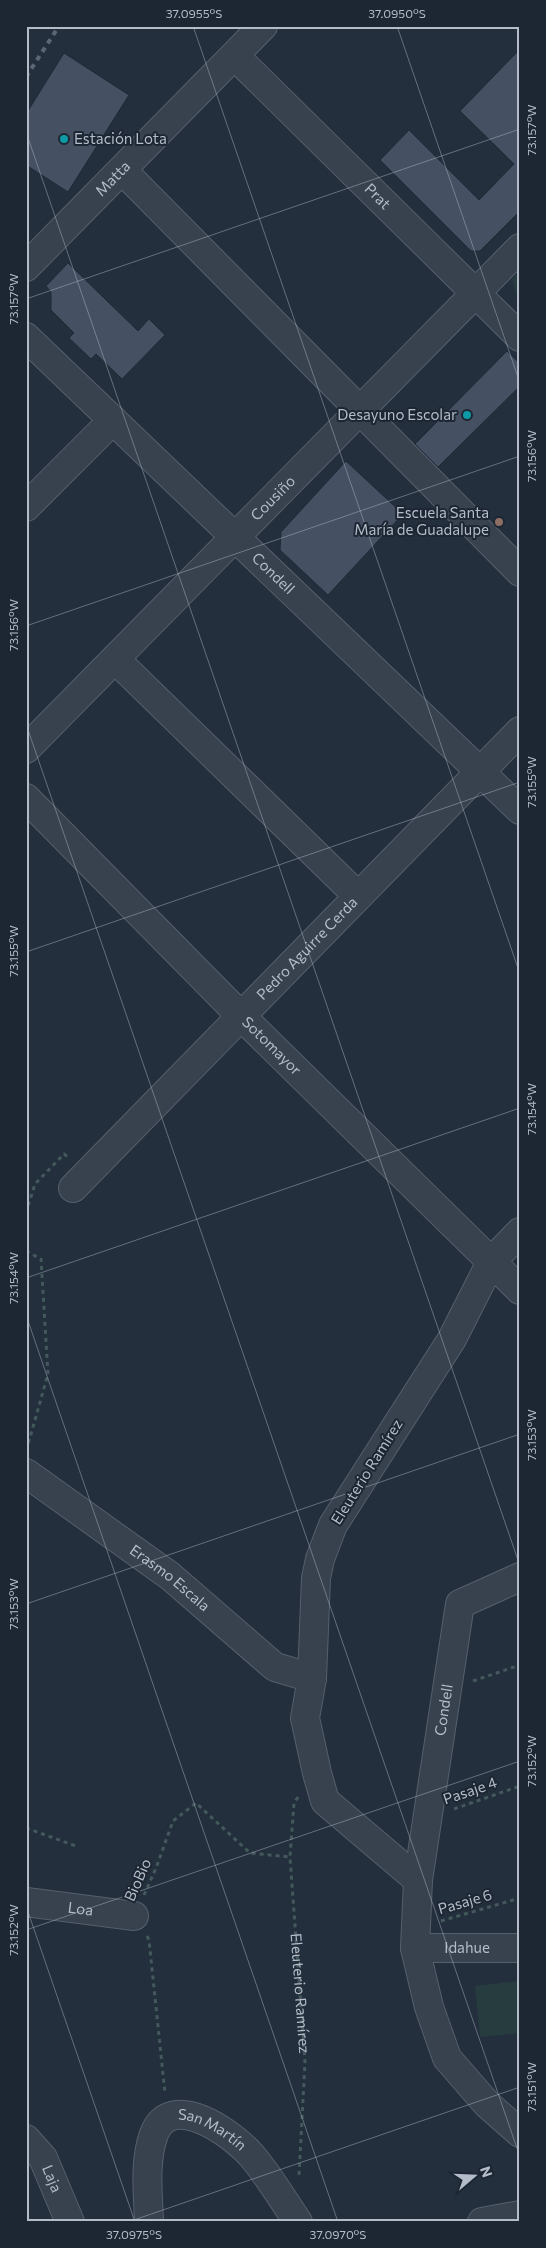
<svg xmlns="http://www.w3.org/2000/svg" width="546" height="2248" font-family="Commissioner,sans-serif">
	<rect width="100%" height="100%" fill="#242f3e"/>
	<g fill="#263c3f">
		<path d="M520,271V304L512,279Z"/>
		<path d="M520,1981V2033L480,2037L475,1986Z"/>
	</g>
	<g fill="#455162" stroke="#1f2835">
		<path d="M520,49V211L480,251H471L380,160L409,130L479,200L514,164L460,111Z"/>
		<path d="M64,53L129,95L68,192L26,165V114Z"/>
		<path d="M68,263L138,331L149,319L165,335L122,379L96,354L91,359L69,338L74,333L51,310V292L46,286Z"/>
		<path d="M507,351L520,364V386L438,467L415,444Z"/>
		<path d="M346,461L403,514L328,595L280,550L281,532Z"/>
	</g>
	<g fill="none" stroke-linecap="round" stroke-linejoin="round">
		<g stroke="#565f6c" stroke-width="30">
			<g id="minor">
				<path id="s2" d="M235,56L520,337"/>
				<path d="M123,171L520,572"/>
				<path id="s3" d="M26,267L263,26"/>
				<path id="s4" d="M26,337L520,810"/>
				<path d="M26,507L113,420"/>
				<path d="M115,659L358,896"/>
				<path id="s5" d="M26,749L520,248"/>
				<path id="s6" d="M26,798L241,1016L520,1290"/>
				<path id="s7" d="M73,1188L520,731"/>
				<path d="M520,1232L491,1262L452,1339L333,1525L320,1559L316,1578L312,1678L305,1718L317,1773L325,1801L418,1880L415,1948L429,2007L447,2058L487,2104L520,2133"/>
				<path id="s8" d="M26,1473L170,1576L275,1667L312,1678"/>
				<path id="s9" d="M418,1880L460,1604L520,1577"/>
				<path id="s10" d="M26,1902L134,1916"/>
				<path id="s11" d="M415,1948H520"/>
				<path id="s12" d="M26,2139L43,2158L70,2222"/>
				<path id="s13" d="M149,2222C148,2193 144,2161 154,2134C171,2089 233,2134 252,2156C269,2176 283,2200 298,2222"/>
				<path d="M482,2222L520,2215"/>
			</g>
		</g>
		<g stroke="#44595c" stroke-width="3" stroke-dasharray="4 4" stroke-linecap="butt">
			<path d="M26,1213L35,1184L64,1154L69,1158"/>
			<path d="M26,1251L41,1259L48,1374L27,1448"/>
			<path d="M473,1681L520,1665"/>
			<path id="s1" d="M298,1797L294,1803L290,1857L305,2062L299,2176"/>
			<path d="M454,1809L520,1786"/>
			<path d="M26,1828L76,1846"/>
			<path d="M144,1895L156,1868L173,1821L196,1803L250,1853L290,1857"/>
			<path d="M441,1921L520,1898"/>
			<path d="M147,1936L149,1940L165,2093"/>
		</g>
		<use href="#minor" stroke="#38414e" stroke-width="28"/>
		<path stroke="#5a6575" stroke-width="4" stroke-dasharray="5 5" stroke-linecap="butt" d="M26,77L59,26"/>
	</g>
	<path fill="none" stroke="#b4bcc9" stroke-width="1" stroke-opacity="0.45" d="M193,26L520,974M397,26L520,383M26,132L520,1566M26,299L520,129M26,626L520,456M26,724L520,2157M26,952L520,782M26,1278L520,1108M26,1315L338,2222M26,1604L520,1434M26,1906L135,2222M26,1930L520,1761M128,2222L520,2087"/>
	<g fill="#0f9aa8" stroke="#1d2633" stroke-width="2">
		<circle cx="64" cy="139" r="5"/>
		<circle cx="467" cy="415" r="5"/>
	</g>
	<circle fill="#8d6e63" stroke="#1d2633" stroke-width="2" cx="499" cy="522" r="5"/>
	<g text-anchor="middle" stroke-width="4" stroke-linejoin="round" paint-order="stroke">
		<g font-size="15" fill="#b4bcc9" stroke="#1d2633" text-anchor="end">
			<text x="74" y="144" text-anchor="start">Estación Lota</text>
			<text x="457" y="420">Desayuno Escolar</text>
			<text x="489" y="518">Escuela Santa<tspan x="489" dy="17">María de Guadalupe</tspan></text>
		</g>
		<g font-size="15" fill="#b4bcc9" stroke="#1d2633">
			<text dy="5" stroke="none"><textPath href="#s3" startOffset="124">Matta</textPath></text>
			<text dy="5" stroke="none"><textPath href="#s2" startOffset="200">Prat</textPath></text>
			<text dy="5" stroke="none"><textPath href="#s5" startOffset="352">Cousiño</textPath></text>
			<text dy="5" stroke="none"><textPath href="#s4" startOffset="342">Condell</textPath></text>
			<text dy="5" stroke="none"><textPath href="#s7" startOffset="335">Pedro Aguirre Cerda</textPath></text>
			<text dy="5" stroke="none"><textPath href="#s6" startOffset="349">Sotomayor</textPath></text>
			<text transform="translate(367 1472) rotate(-58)" y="5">Eleuterio Ramírez</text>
			<text dy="5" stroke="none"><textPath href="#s8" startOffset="178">Erasmo Escala</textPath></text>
			<text dy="5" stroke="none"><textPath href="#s9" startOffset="172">Condell</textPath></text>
			<text transform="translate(470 1791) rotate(-19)" y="5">Pasaje 4</text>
			<text transform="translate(138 1880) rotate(-66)" y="5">BioBio</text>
			<text transform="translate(465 1902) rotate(-16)" y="5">Pasaje 6</text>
			<text dy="5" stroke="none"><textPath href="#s10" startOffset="55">Loa</textPath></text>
			<text dy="5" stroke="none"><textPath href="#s11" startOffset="52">Idahue</textPath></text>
			<text dy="5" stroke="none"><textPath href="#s1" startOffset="198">Eleuterio Ramírez</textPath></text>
			<text dy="5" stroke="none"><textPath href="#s13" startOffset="159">San Martín</textPath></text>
			<text dy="5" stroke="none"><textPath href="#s12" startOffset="48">Laja</textPath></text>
		</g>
	</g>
	<rect width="546" height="2248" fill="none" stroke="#1d2633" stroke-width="55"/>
	<g transform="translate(474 2176) rotate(71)" stroke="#1d2633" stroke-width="4" paint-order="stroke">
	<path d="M0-4L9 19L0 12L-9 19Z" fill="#b4bcc9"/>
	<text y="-8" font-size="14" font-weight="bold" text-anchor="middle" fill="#b4bcc9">N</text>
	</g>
	<rect x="28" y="28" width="490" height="2192" fill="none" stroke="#b4bcc9" stroke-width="2"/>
	<g font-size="12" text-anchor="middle" fill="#b4bcc9">
		<text x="194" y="18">37.0955°S</text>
		<text x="397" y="18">37.0950°S</text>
		<text transform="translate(532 130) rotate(-90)" y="4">73.157°W</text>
		<text transform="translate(14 299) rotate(-90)" y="4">73.157°W</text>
		<text transform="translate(532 456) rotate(-90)" y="4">73.156°W</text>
		<text transform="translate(14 625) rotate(-90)" y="4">73.156°W</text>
		<text transform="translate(532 782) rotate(-90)" y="4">73.155°W</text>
		<text transform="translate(14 951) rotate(-90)" y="4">73.155°W</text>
		<text transform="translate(532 1109) rotate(-90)" y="4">73.154°W</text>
		<text transform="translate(14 1278) rotate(-90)" y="4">73.154°W</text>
		<text transform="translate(532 1435) rotate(-90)" y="4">73.153°W</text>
		<text transform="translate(14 1604) rotate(-90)" y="4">73.153°W</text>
		<text transform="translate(532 1761) rotate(-90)" y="4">73.152°W</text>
		<text transform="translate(14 1930) rotate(-90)" y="4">73.152°W</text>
		<text transform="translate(532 2087) rotate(-90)" y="4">73.151°W</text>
		<text x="134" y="2239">37.0975°S</text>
		<text x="338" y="2239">37.0970°S</text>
	</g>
</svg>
